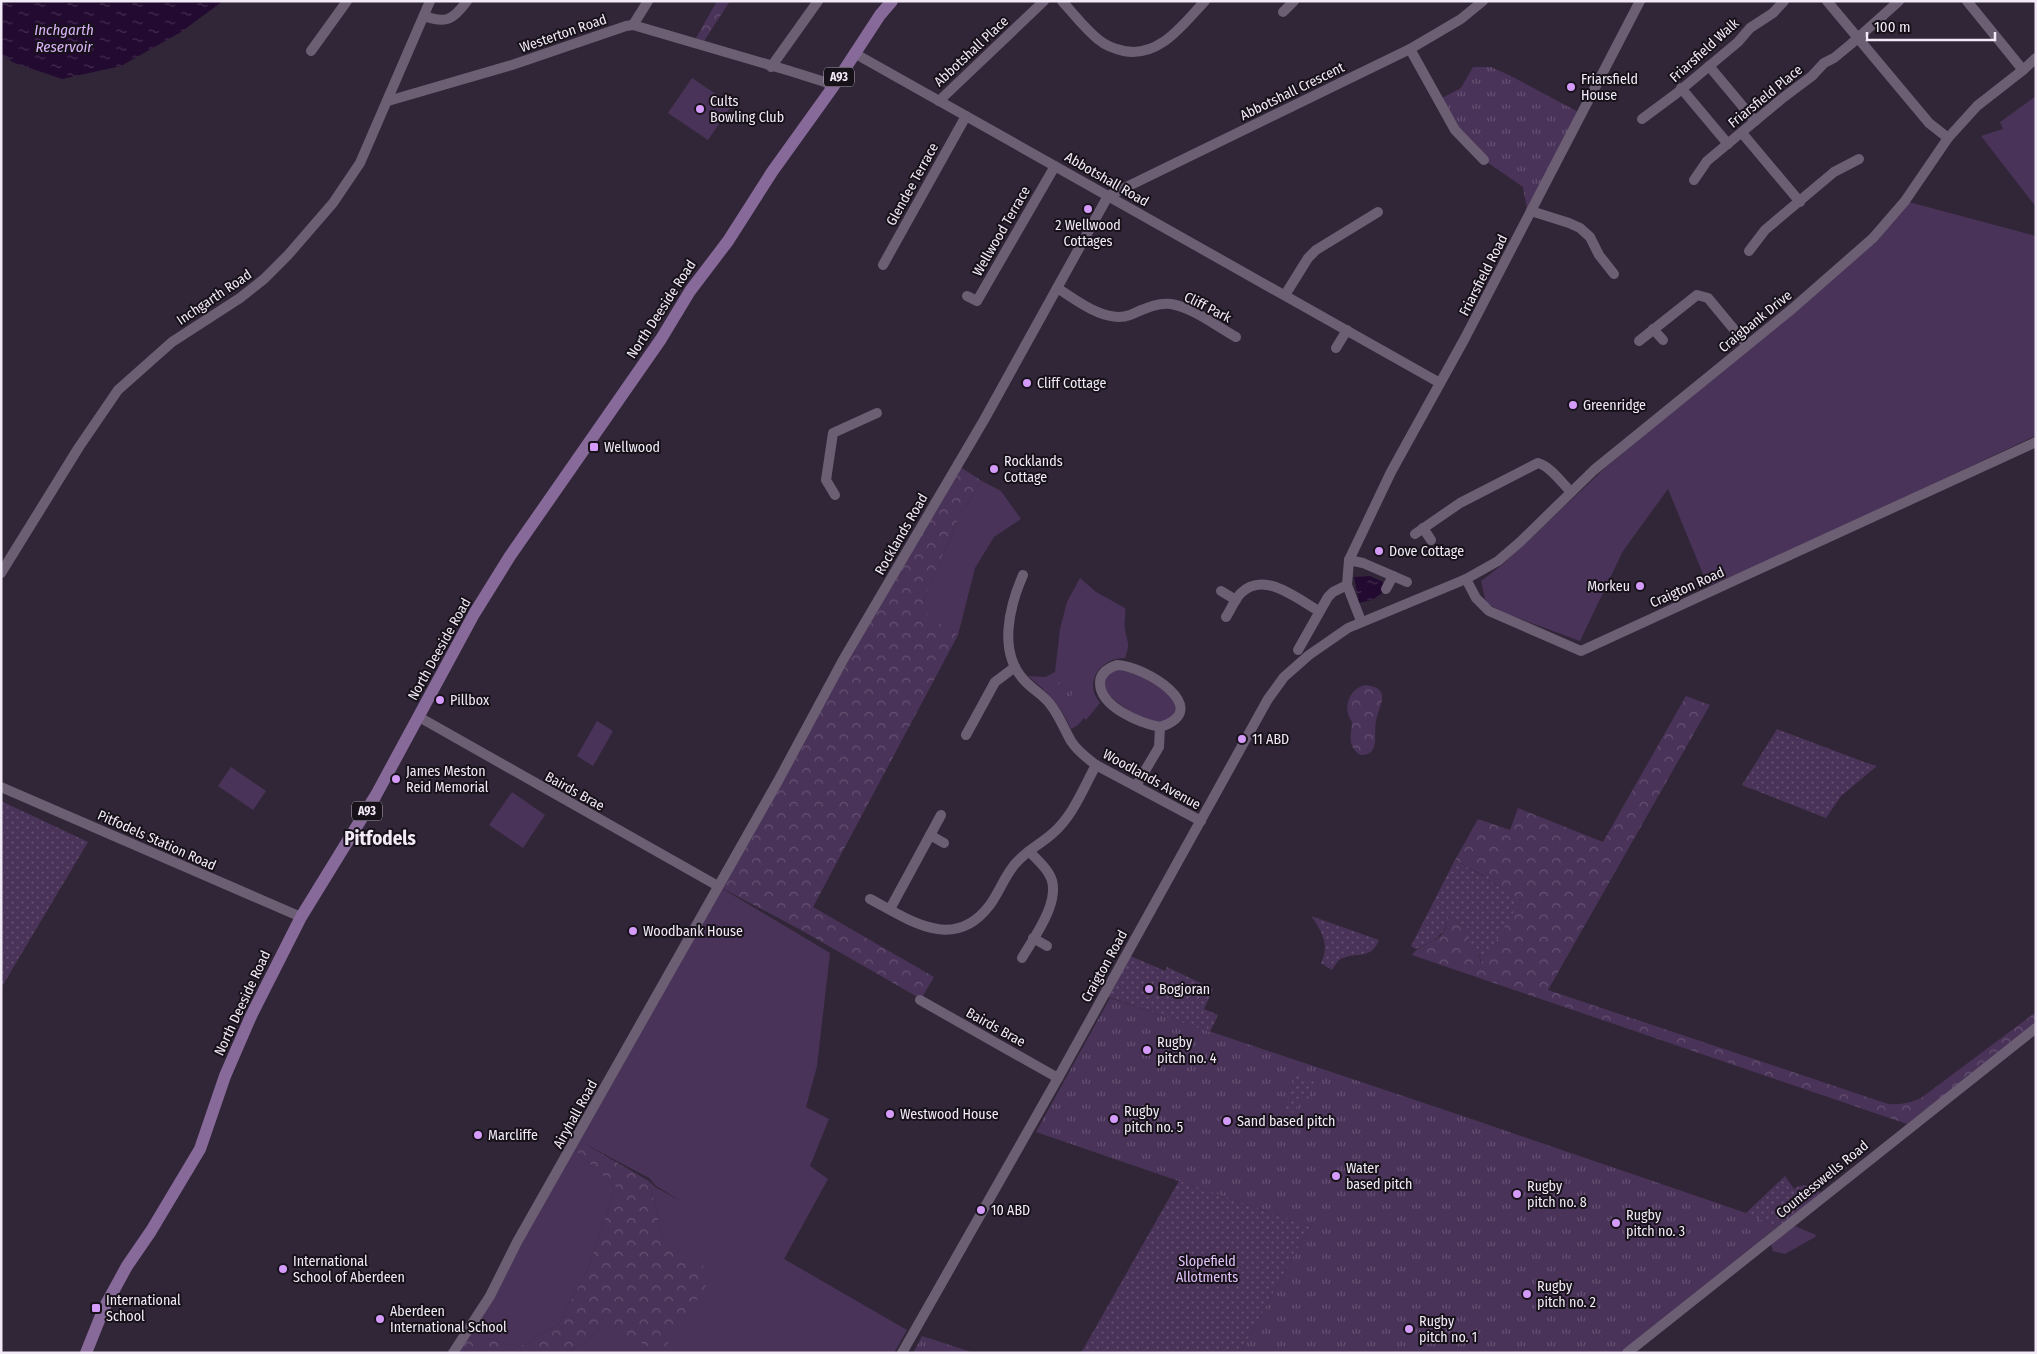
<svg xmlns="http://www.w3.org/2000/svg" width="2037" height="1354" font-family="'Fira Sans Condensed',sans-serif">
	<defs>
		<pattern id="forest-crowns" width="20" height="18" patternUnits="userSpaceOnUse" patternTransform="scale(1.25)"><rect width="20" height="18" fill="#4a3358"/><path d="M2 6a3 3 0 1 1 6 0M12 15a3 3 0 1 1 6 0" fill="none" stroke="#655171"/></pattern>
		<pattern id="park-tufts" width="24" height="20" patternUnits="userSpaceOnUse" patternTransform="scale(1.25)"><rect width="24" height="20" fill="#4a3358"/><path d="M3 7l-1-3M5 7V3M7 7l1-3M15 17l-1-3M17 17v-4M19 17l1-3" fill="none" stroke="#655171"/></pattern>
		<pattern id="garden-dots" width="8" height="8" patternUnits="userSpaceOnUse" patternTransform="scale(1.25)"><rect width="8" height="8" fill="#4a3358"/><path d="M2 2h.1M6 6h.1" fill="none" stroke="#655171" stroke-width="1.8" stroke-linecap="round"/></pattern>
		<pattern id="water-ripples" width="26" height="14" patternUnits="userSpaceOnUse" patternTransform="scale(1.25)"><rect width="26" height="14" fill="#230a30"/><path d="M2 4q2-2 4 0t4 0M15 11q2-2 4 0t4 0" fill="none" stroke="#432e4f"/></pattern>
	</defs>
	<rect width="100%" height="100%" fill="#312638"/>
	<g fill="#4a3358">
		<path d="M692,78L732,105L708,140L668,113Z"/>
		<path d="M2036,96V207L1981,136L2003,129L2000,122Z"/>
		<path d="M1905,201L2036,236L2035,436L1771,560L1708,586L1668,489L1623,551L1580,641L1504,613L1486,603L1481,581L1502,565L1603,470L1792,309Z"/>
		<path d="M982,481L1001,491L1021,519L994,537L975,568L958,635L927,616L923,602L958,519Z"/>
		<path d="M1080,578L1096,592L1125,608C1126,616 1124,622 1125,629C1127,644 1131,642 1125,658C1107,657 1089,673 1094,692C1095,696 1098,700 1100,703L1086,720L1084,718L1078,725L1071,729C1061,706 1047,691 1028,676L1045,677L1055,672L1060,629L1067,602Z"/>
		<path d="M1116,669C1132,673 1161,681 1171,695C1175,700 1177,707 1174,713C1161,739 1118,703 1105,692V678Z"/>
		<path d="M597,721L613,731L593,766L577,756Z"/>
		<path d="M231,767L266,791L253,810L218,786Z"/>
		<path d="M512,792L545,815L523,848L489,825Z"/>
		<path d="M718,886L830,953L817,1066L806,1107L829,1119L810,1166L828,1179L784,1259L907,1330L894,1353H566L585,1342L604,1324L714,1275L662,1236L649,1181L655,1187L683,1202L656,1186L649,1178L585,1144L578,1137Z"/>
		<path d="M572,1148L616,1187L588,1269L558,1325L519,1347L467,1332Z"/>
		<path d="M1795,1226L1816,1235L1815,1237L1785,1254L1773,1251L1771,1244Z"/>
	</g>
	<g fill="url(#forest-crowns)">
		<path d="M717,1H730L704,41L696,38Z"/>
		<path d="M957,465L982,481L958,519L923,602L928,616L958,635L813,907L934,977L921,999L801,930L718,886Z"/>
		<path d="M1365,685C1393,688 1379,705 1376,721C1373,734 1381,756 1360,755C1347,745 1351,737 1352,722C1342,708 1349,689 1365,685Z"/>
		<path d="M1686,696L1710,705L1548,990L1888,1104C1901,1105 1910,1103 1921,1098L2036,1012V1026L1907,1124L1412,955C1419,944 1436,943 1444,932C1446,928 1446,921 1448,916L1469,929L1467,938L1476,947L1481,963L1521,900L1488,880L1490,875L1486,873L1484,876L1455,860L1478,819L1510,830L1518,808L1603,842Z"/>
		<path d="M578,1137L585,1144L649,1181L662,1236L714,1274L661,1353L604,1324L585,1342L566,1353H463L455,1349L467,1332L519,1347L558,1325L588,1269L616,1187L572,1148Z"/>
	</g>
	<g fill="url(#park-tufts)">
		<path d="M1473,67H1491L1509,75L1582,114L1528,215L1523,187L1484,160L1438,100L1461,88Z"/>
		<circle cx="1062" cy="692" r="10"/>
		<path d="M1110,998L1457,1114L1746,1213L1777,1227L1621,1353H1240L1310,1226L1036,1132Z"/>
		<path d="M922,1336L974,1353H913Z"/>
	</g>
	<g fill="url(#garden-dots)">
		<path d="M1777,729L1867,763L1877,766L1841,796L1826,818L1742,785Z"/>
		<path d="M1,801L88,842L1,988Z"/>
		<path d="M1455,860L1483,876L1486,873L1490,875L1488,880L1521,900L1482,964L1476,947L1466,938L1469,929L1448,916L1444,931L1434,940L1416,949L1411,946Z"/>
		<path d="M1311,916L1379,940C1370,962 1356,950 1339,960C1337,962 1334,967 1332,970L1321,963C1330,945 1322,931 1311,916Z"/>
		<path d="M1126,954L1165,971L1167,967L1213,989L1204,1009L1218,1015L1210,1032L1103,995Z"/>
		<path d="M1295,1075L1314,1081L1308,1099L1299,1097L1295,1113L1285,1110Z"/>
		<path d="M1785,1176L1794,1189C1805,1182 1811,1186 1821,1193L1786,1225L1777,1227L1746,1213Z"/>
		<path d="M1179,1181L1310,1226L1240,1353H1081Z"/>
	</g>
	<g fill="url(#water-ripples)">
		<path d="M1,1H223L181,32L121,66L62,79L12,62L1,53Z"/>
		<path d="M1370,576L1383,582L1382,593L1372,600L1359,603L1354,577Z"/>
	</g>
	<g fill="none" stroke-linecap="round" stroke-linejoin="round">
		<g stroke="#6c5f74" stroke-width="10">
			<path d="M1062,1C1074,14 1085,29 1099,40C1106,46 1115,49 1124,51C1160,58 1183,24 1205,1"/>
			<path d="M1827,1L1929,123L1948,138"/>
			<path d="M1967,1L2023,70"/>
			<path d="M1283,12L1294,1"/>
			<path d="M424,16C446,24 453,20 467,1"/>
			<path d="M633,25L648,1"/>
			<path d="M1410,49L1455,130L1484,160"/>
			<path d="M311,51L347,1"/>
			<path d="M854,53L1440,383"/>
			<path d="M1709,66L1755,121"/>
			<path d="M771,67L818,1"/>
			<path d="M1681,88L1728,144"/>
			<path d="M388,101L512,65L626,26L633,25L790,71L825,82L833,87"/>
			<path d="M939,101L1044,1"/>
			<path d="M1642,119L1677,93L1738,42L1750,28L1773,13L1784,1"/>
			<path d="M1742,133L1800,202"/>
			<path d="M1694,180L1707,161L1784,97L1812,76L1824,63L1834,58L1851,44L1899,1"/>
			<path d="M1531,211L1569,223L1580,228L1590,237L1599,255L1614,274"/>
			<path d="M1749,251L1765,230L1834,172L1859,159"/>
			<path d="M883,265L966,116"/>
			<path d="M1057,288C1077,300 1105,324 1130,315C1142,310 1157,302 1171,304C1194,308 1216,326 1236,337"/>
			<path d="M1285,295L1308,258L1316,250L1378,212"/>
			<path d="M967,296L977,301L1055,166"/>
			<path d="M1653,329L1663,340"/>
			<path d="M1639,341L1697,295L1708,298L1747,345"/>
			<path d="M1336,348L1347,330"/>
			<path d="M835,495L826,480L833,433L877,413"/>
			<path d="M1423,528L1431,540"/>
			<path d="M1415,534L1460,503L1538,463C1551,467 1561,482 1571,492"/>
			<path d="M1349,560L1363,563L1407,582"/>
			<path d="M1,573L79,447L118,390L172,342L240,298L264,279L288,255L333,203L360,163L430,1"/>
			<path d="M1023,575C1009,607 998,652 1024,680C1032,689 1043,695 1050,704C1059,715 1064,729 1071,741C1077,751 1087,758 1096,765L1201,821"/>
			<path d="M1466,579L1476,598L1489,611L1581,651L2036,442"/>
			<path d="M1386,589L1393,576"/>
			<path d="M1221,591L1236,600"/>
			<path d="M1226,617C1231,609 1235,599 1241,593C1264,570 1297,599 1319,611"/>
			<path d="M1361,621L1347,585L1349,560L1391,472L1465,338L1640,1"/>
			<path d="M1298,650L1328,597L1333,592L1347,585"/>
			<path d="M419,717L718,886"/>
			<path d="M966,735L995,682L1015,667"/>
			<path d="M1136,786L1159,747L1160,727C1215,709 1145,666 1117,665C1108,668 1100,673 1100,683C1100,707 1140,723 1160,727"/>
			<path d="M1,787L301,917"/>
			<path d="M930,835L944,843"/>
			<path d="M870,899C908,919 953,953 989,906C999,893 1004,877 1015,864C1026,851 1041,844 1053,833C1073,816 1084,787 1096,765"/>
			<path d="M890,909L941,815"/>
			<path d="M1033,938L1047,946"/>
			<path d="M1022,958C1034,937 1064,898 1049,874C1044,865 1035,858 1029,851"/>
			<path d="M920,1000L1058,1078"/>
			<path d="M453,1353L490,1296L517,1242L778,781L843,660L984,420L1108,196L1410,49L1461,19L1483,1"/>
			<path d="M902,1353L1058,1078L1268,699L1284,677L1309,655L1348,628L1466,579L1498,561L1520,542L1594,470L1792,309L1873,238L1905,201L1948,138L1977,106L2023,70L2036,58"/>
			<path d="M1627,1353L2036,1028"/>
		</g>
		<path stroke="#886a9a" stroke-width="12" d="M86,1353L104,1308L127,1266L151,1231L200,1149L225,1076L251,1016L301,917L376,795L474,614L510,556L661,339L690,291L728,241L772,172L833,87L880,15L892,1"/>
	</g>
	<g fill="#d59bfa" stroke="#17121a" stroke-width="2">
		<circle cx="1571" cy="87" r="5"/>
		<circle cx="700" cy="109" r="5"/>
		<circle cx="1088" cy="209" r="5"/>
		<circle cx="1027" cy="383" r="5"/>
		<circle cx="1573" cy="405" r="5"/>
		<rect x="589" y="442" width="10" height="10" rx="2.5"/>
		<circle cx="994" cy="469" r="5"/>
		<circle cx="1379" cy="551" r="5"/>
		<circle cx="1640" cy="586" r="5"/>
		<circle cx="440" cy="700" r="5"/>
		<circle cx="1242" cy="739" r="5"/>
		<circle cx="396" cy="779" r="5"/>
		<circle cx="633" cy="931" r="5"/>
		<circle cx="1149" cy="989" r="5"/>
		<circle cx="1147" cy="1050" r="5"/>
		<circle cx="890" cy="1114" r="5"/>
		<circle cx="1114" cy="1119" r="5"/>
		<circle cx="1227" cy="1121" r="5"/>
		<circle cx="478" cy="1135" r="5"/>
		<circle cx="1336" cy="1176" r="5"/>
		<circle cx="1517" cy="1194" r="5"/>
		<circle cx="981" cy="1210" r="5"/>
		<circle cx="1616" cy="1223" r="5"/>
		<circle cx="283" cy="1269" r="5"/>
		<circle cx="1527" cy="1294" r="5"/>
		<rect x="91" y="1303" width="10" height="10" rx="2.5"/>
		<circle cx="380" cy="1319" r="5"/>
		<circle cx="1409" cy="1329" r="5"/>
	</g>
	<g text-anchor="middle" stroke-width="4" stroke-linejoin="round" paint-order="stroke">
		<g fill="#17121a" stroke="#b0aab5" stroke-width="1">
			<rect x="824" y="67.5" width="30" height="19" rx="4"/>
			<rect x="352" y="801.5" width="30" height="19" rx="4"/>
		</g>
		<g font-size="12" font-weight="bold" fill="#f2ebf7">
			<text x="839" y="81">A93</text>
			<text x="367" y="815">A93</text>
		</g>
		<g font-size="14" fill="#f2ebf7" stroke="#17121a">
			<text transform="translate(563 33) rotate(-19)" y="5">Westerton Road</text>
			<text transform="translate(1704 50) rotate(-42)" y="5">Friarsfield Walk</text>
			<text transform="translate(971 51) rotate(-43)" y="5">Abbotshall Place</text>
			<text transform="translate(1292 91) rotate(-26)" y="5">Abbotshall Crescent</text>
			<text transform="translate(1765 96) rotate(-39)" y="5">Friarsfield Place</text>
			<text transform="translate(1107 179) rotate(30)" y="5">Abbotshall Road</text>
			<text transform="translate(912 184) rotate(-61)" y="5">Glendee Terrace</text>
			<text transform="translate(1001 231) rotate(-60)" y="5">Wellwood Terrace</text>
			<text transform="translate(1483 275) rotate(-63)" y="5">Friarsfield Road</text>
			<text transform="translate(214 297) rotate(-34)" y="5">Inchgarth Road</text>
			<text transform="translate(1208 307) rotate(27)" y="5">Cliff Park</text>
			<text transform="translate(661 309) rotate(-57)" y="5">North Deeside Road</text>
			<text transform="translate(1755 321) rotate(-39)" y="5">Craigbank Drive</text>
			<text transform="translate(901 534) rotate(-60)" y="5">Rocklands Road</text>
			<text transform="translate(1687 587) rotate(-24)" y="5">Craigton Road</text>
			<text transform="translate(439 649) rotate(-61)" y="5">North Deeside Road</text>
			<text transform="translate(1152 779) rotate(29)" y="5">Woodlands Avenue</text>
			<text transform="translate(575 791) rotate(29)" y="5">Bairds Brae</text>
			<text transform="translate(157 840) rotate(24)" y="5">Pitfodels Station Road</text>
			<text transform="translate(1104 966) rotate(-61)" y="5">Craigton Road</text>
			<text transform="translate(242 1003) rotate(-65)" y="5">North Deeside Road</text>
			<text transform="translate(996 1027) rotate(29)" y="5">Bairds Brae</text>
			<text transform="translate(575 1114) rotate(-61)" y="5">Airyhall Road</text>
			<text transform="translate(1822 1179) rotate(-39)" y="5">Countesswells Road</text>
		</g>
		<g font-size="14" fill="#f2ebf7" stroke="#17121a" text-anchor="start">
			<text x="1581" y="84">Friarsfield<tspan x="1581" dy="16">House</tspan></text>
			<text x="710" y="106">Cults<tspan x="710" dy="16">Bowling Club</tspan></text>
			<text x="1088" y="230" text-anchor="middle">2 Wellwood<tspan x="1088" dy="16">Cottages</tspan></text>
			<text x="1037" y="388">Cliff Cottage</text>
			<text x="1583" y="410">Greenridge</text>
			<text x="604" y="452">Wellwood</text>
			<text x="1004" y="466">Rocklands<tspan x="1004" dy="16">Cottage</tspan></text>
			<text x="1389" y="556">Dove Cottage</text>
			<text x="1630" y="591" text-anchor="end">Morkeu</text>
			<text x="450" y="705">Pillbox</text>
			<text x="1252" y="744">11 ABD</text>
			<text x="406" y="776">James Meston<tspan x="406" dy="16">Reid Memorial</tspan></text>
			<text x="643" y="936">Woodbank House</text>
			<text x="1159" y="994">Bogjoran</text>
			<text x="1157" y="1047">Rugby<tspan x="1157" dy="16">pitch no. 4</tspan></text>
			<text x="1124" y="1116">Rugby<tspan x="1124" dy="16">pitch no. 5</tspan></text>
			<text x="900" y="1119">Westwood House</text>
			<text x="1237" y="1126">Sand based pitch</text>
			<text x="488" y="1140">Marcliffe</text>
			<text x="1346" y="1173">Water<tspan x="1346" dy="16">based pitch</tspan></text>
			<text x="1527" y="1191">Rugby<tspan x="1527" dy="16">pitch no. 8</tspan></text>
			<text x="991" y="1215">10 ABD</text>
			<text x="1626" y="1220">Rugby<tspan x="1626" dy="16">pitch no. 3</tspan></text>
			<text x="293" y="1266">International<tspan x="293" dy="16">School of Aberdeen</tspan></text>
			<text x="1537" y="1291">Rugby<tspan x="1537" dy="16">pitch no. 2</tspan></text>
			<text x="106" y="1305">International<tspan x="106" dy="16">School</tspan></text>
			<text x="390" y="1316">Aberdeen<tspan x="390" dy="16">International School</tspan></text>
			<text x="1419" y="1326">Rugby<tspan x="1419" dy="16">pitch no. 1</tspan></text>
		</g>
		<g font-size="14" fill="#e3c2fa" stroke="#17121a">
			<text x="1207" y="1266">Slopefield<tspan x="1207" dy="16">Allotments</tspan></text>
		</g>
		<g font-size="15" font-style="italic" fill="#ddb4f9" stroke="#17121a">
			<text x="64" y="35">Inchgarth<tspan x="64" dy="17">Reservoir</tspan></text>
		</g>
		<g font-size="19" font-weight="bold" fill="#f2ebf7" stroke="#17121a">
			<text x="380" y="845">Pitfodels</text>
		</g>
	</g>
	<rect width="2037" height="1354" fill="none" stroke="#f2ebf7" stroke-width="5"/>
	<path d="M1867 32v8h128v-8" fill="none" stroke="#f2ebf7" stroke-width="2.5"/>
	<text x="1874" y="32" font-size="15" fill="#f2ebf7" stroke="#17121a" stroke-width="4" paint-order="stroke">100 m</text>
</svg>
